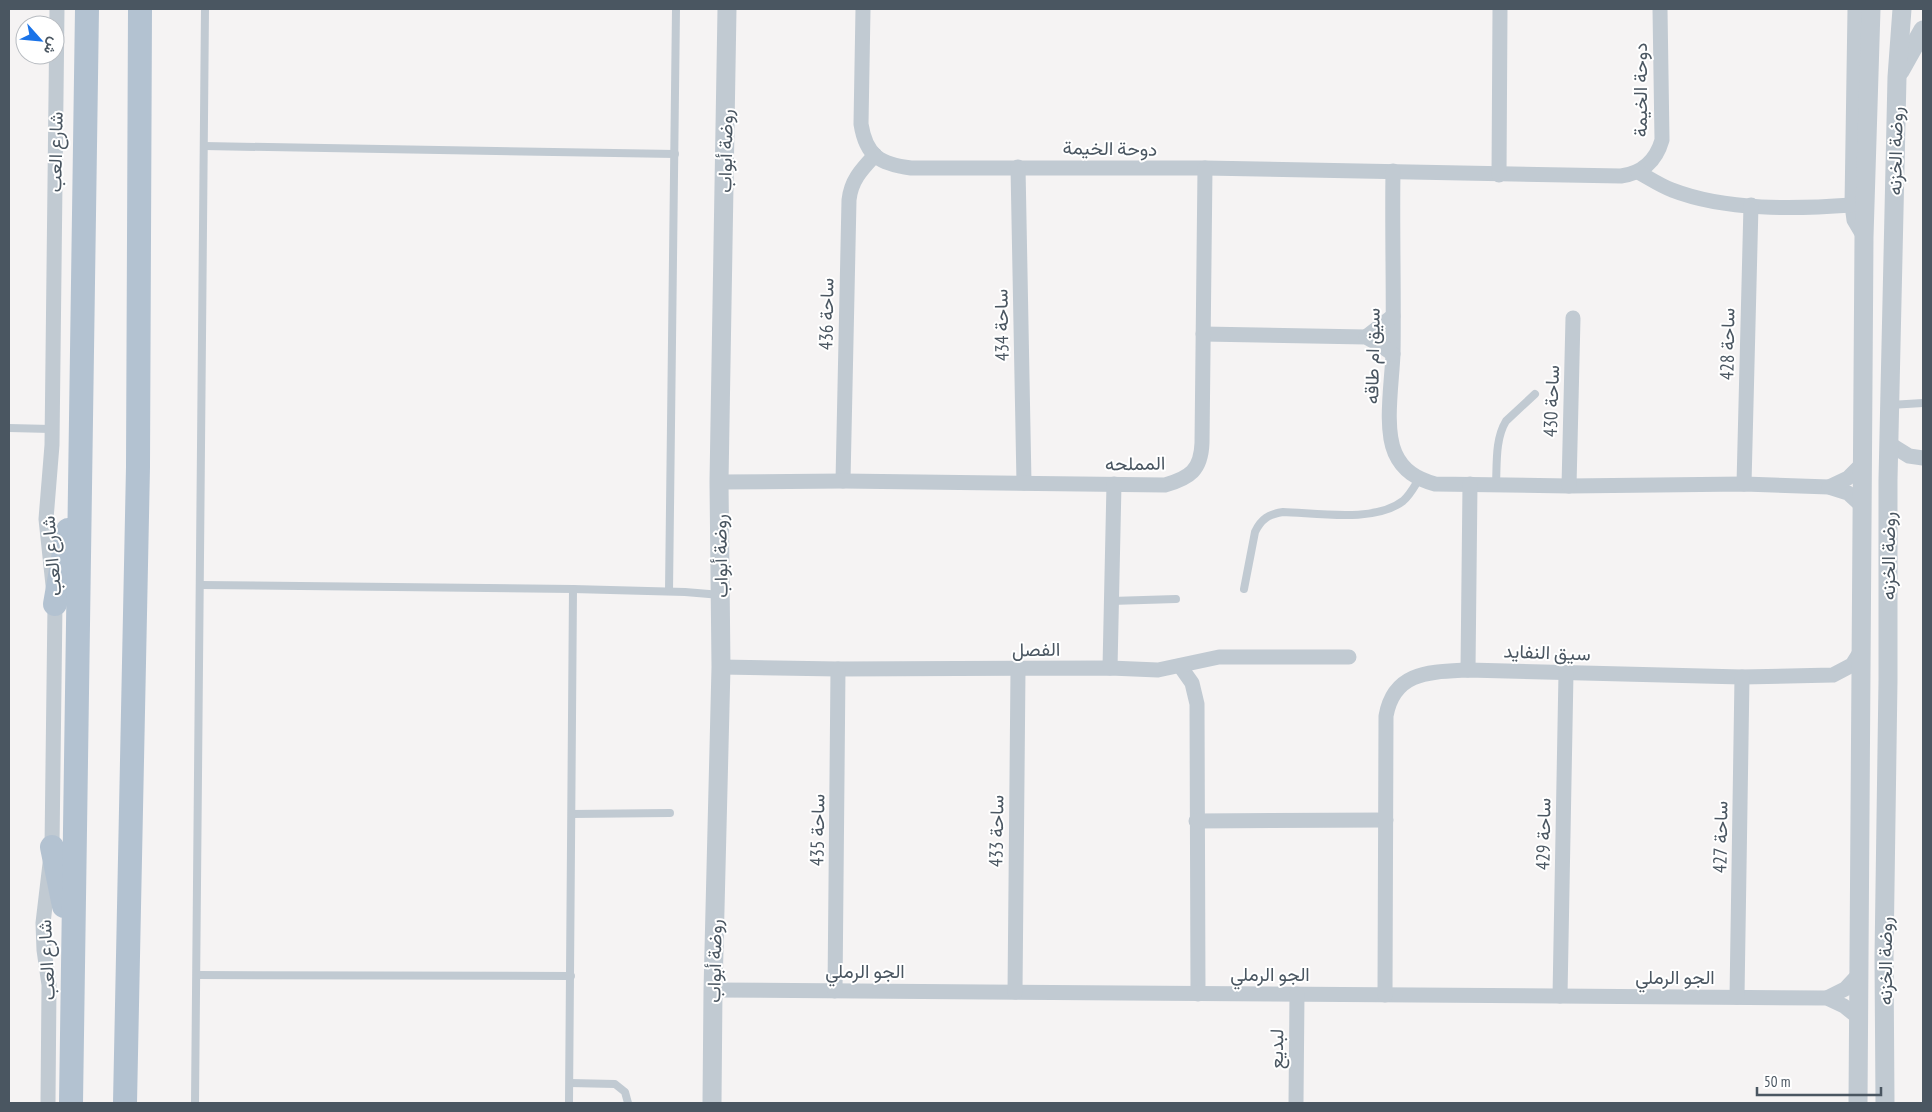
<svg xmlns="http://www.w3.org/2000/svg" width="1932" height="1112" font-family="'PT Sans Narrow',Vazirmatn,sans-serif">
	<rect width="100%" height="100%" fill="#f5f3f3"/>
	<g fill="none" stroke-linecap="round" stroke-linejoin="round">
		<g stroke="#c1cad2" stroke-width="8">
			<path d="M204,146L675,154"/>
			<path d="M1890,405L1923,403"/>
			<path d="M9,428L51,429"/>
			<path d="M1496,485C1497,464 1495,439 1506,421L1535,394"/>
			<path d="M201,585L573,589L685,592L721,595"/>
			<path d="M1244,589L1255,532C1261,519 1269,514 1283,512C1317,513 1375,523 1403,501C1410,495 1414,487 1419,479"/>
			<path d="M669,591L676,9"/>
			<path d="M1111,601L1176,599"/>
			<path d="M572,814L670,813"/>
			<path d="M197,975L571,976"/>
			<path d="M570,1083L615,1084L625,1092L628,1103"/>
			<path d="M195,1103L205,9"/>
			<path d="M569,1103L573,589"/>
		</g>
		<g stroke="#c1cad2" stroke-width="15">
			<path d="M863,9L861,124C866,156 880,164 911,168H1205L1621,176C1643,173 1656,161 1662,140L1660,9"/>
			<path d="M1855,9L1852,205L1854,220L1864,237"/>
			<path d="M1018,167L1024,483"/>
			<path d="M1393,171C1392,232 1394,293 1393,354C1392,382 1384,428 1395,453C1403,471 1417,479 1435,484L1569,486L1744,484L1829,487L1848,493L1862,506"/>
			<path d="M1638,172C1649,178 1661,186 1672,190C1726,211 1796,209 1852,205"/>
			<path d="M1499,175L1500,9"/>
			<path d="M1203,334L1366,337L1380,345L1393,354"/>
			<path d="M1366,337L1393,316"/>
			<path d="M1888,443L1909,456L1923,458"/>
			<path d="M843,481L849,200C851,180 862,169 875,155"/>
			<path d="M719,482L843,481L1165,485C1190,478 1201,470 1202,443L1205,168"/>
			<path d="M1744,484L1751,205"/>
			<path d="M1569,486L1573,318"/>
			<path d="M1829,487L1848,478L1862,464"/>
			<path d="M1180,666L1192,683L1197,704L1198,994"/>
			<path d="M721,667L838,669L1110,668L1158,670L1219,657H1349"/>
			<path d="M1110,668L1114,484"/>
			<path d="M1468,670L1470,484"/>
			<path d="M1196,821L1386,820"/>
			<path d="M713,990L1827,998L1844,1006L1859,1018"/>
			<path d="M835,991L838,669"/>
			<path d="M1015,992L1018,670"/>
			<path d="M1385,995L1386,716C1394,671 1430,672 1468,670L1742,677L1833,675L1852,665L1862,649"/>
			<path d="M1560,996L1566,673"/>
			<path d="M1737,997L1742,677"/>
			<path d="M1827,998L1845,989L1859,974"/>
			<path d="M48,1103L49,985L44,950L43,923L52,847L55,604L46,519L52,445L57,9"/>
			<path d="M1296,1103L1297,994"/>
		</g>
		<g stroke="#c1cad2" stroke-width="19">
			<path d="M1900,71L1923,30"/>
			<path d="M712,1103L713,990L721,667L719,482L727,9"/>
			<path d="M1858,1103L1864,237L1871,9"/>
			<path d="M1885,1103L1884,957L1888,680V480L1897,77L1902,9"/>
		</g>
		<g stroke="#b3c2d1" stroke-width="24">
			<path d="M55,604L68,530"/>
			<path d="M52,847L64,906"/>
			<path d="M71,1103L87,9"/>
			<path d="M125,1103L138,467L140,9"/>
		</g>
	</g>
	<g text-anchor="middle" stroke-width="4" stroke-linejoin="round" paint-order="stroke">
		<g font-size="19" fill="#4a5661" stroke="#fff">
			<text transform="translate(1640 90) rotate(-90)" y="7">دوحة الخيمة</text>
			<text transform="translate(1110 148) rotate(1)" y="7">دوحة الخيمة</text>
			<text transform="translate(725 151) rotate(-89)" y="7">روضة أبواب</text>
			<text transform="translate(1895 151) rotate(-89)" y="7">روضة الخزنه</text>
			<text transform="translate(55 152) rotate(-89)" y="7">شارع العب</text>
			<text transform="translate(826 314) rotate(-89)" y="7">ساحة 436</text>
			<text transform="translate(1001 325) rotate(-91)" y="7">ساحة 434</text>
			<text transform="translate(1727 344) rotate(-89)" y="7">ساحة 428</text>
			<text transform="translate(1372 356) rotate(-89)" y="7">سيق ام طاقه</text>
			<text transform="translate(1551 401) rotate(-88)" y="7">ساحة 430</text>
			<text transform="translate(1135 463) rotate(-1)" y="7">المملحه</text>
			<text transform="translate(51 556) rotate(-95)" y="7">شارع العب</text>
			<text transform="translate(720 556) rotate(-91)" y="7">روضة أبواب</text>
			<text transform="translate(1888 556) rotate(-90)" y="7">روضة الخزنه</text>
			<text transform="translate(1036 649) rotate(-1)" y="7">الفصل</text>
			<text transform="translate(1547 652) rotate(2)" y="7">سيق النفايد</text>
			<text transform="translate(817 830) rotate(-89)" y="7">ساحة 435</text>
			<text transform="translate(996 831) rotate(-89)" y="7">ساحة 433</text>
			<text transform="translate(1543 834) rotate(-89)" y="7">ساحة 429</text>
			<text transform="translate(1720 837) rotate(-89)" y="7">ساحة 427</text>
			<text transform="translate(46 960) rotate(-93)" y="7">شارع العب</text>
			<text transform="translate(714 961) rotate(-89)" y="7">روضة أبواب</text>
			<text transform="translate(1885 961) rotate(-90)" y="7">روضة الخزنه</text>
			<text x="865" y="978">الجو الرملي</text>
			<text x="1270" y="981">الجو الرملي</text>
			<text x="1675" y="984">الجو الرملي</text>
			<text transform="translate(1276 1049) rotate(-89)" y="7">لبديع</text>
		</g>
	</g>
	<rect width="1932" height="1112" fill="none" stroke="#4a5661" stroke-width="20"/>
	<g transform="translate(40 40) rotate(117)"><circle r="24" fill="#ffffff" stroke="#b7bbc0"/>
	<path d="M0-4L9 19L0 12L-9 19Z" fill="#1a73e8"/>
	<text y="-8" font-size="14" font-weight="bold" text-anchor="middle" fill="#4a5661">ش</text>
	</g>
	<path d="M1757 1087v8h124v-8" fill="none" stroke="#4a5661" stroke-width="2.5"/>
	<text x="1764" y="1087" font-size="15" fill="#4a5661" stroke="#ffffff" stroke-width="4" paint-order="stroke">50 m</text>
</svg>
